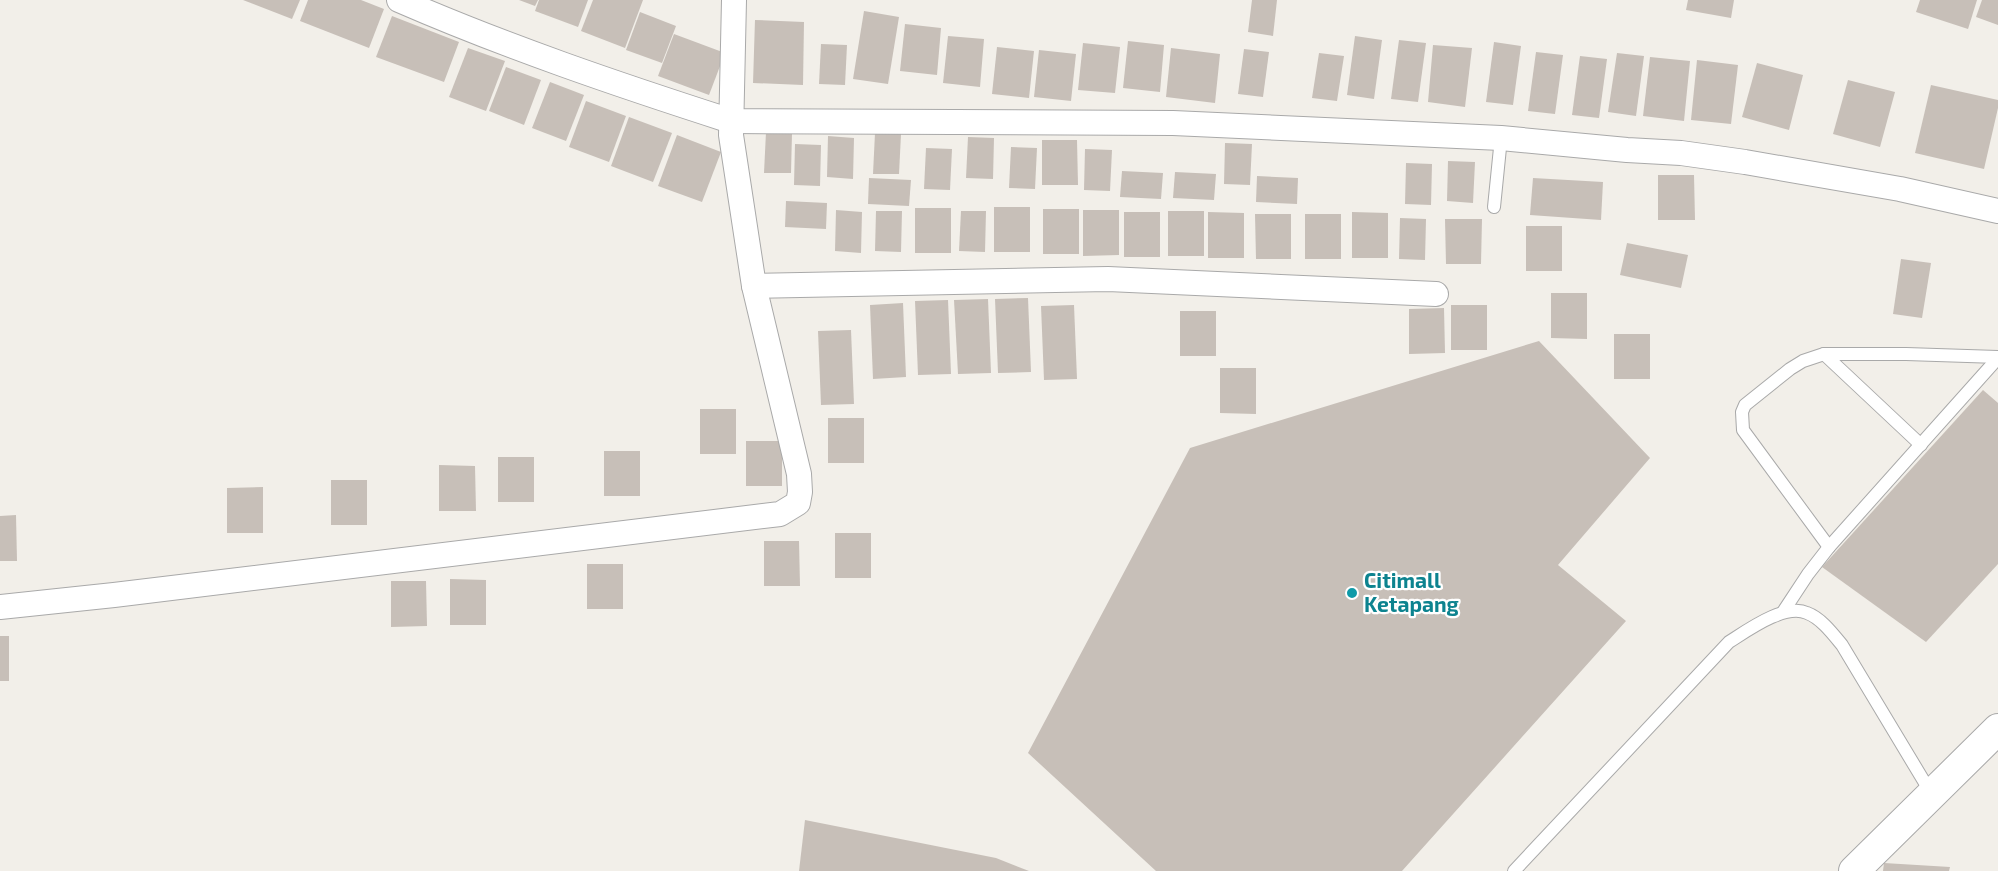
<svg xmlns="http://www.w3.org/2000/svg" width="1998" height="871" font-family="'Exo 2',sans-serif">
	<rect width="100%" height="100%" fill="#f2efe9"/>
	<g fill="#c7bfb8">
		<path d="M243,0H300L292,19Z"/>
		<path d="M308,0H361L384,9L369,48L300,21Z"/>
		<path d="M519,0H538L535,6Z"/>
		<path d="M539,0H588L578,27L535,11Z"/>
		<path d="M593,0H643L625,48L581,31Z"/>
		<path d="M1252,0H1277L1273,36L1248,32Z"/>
		<path d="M1688,0H1734L1731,18L1686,10Z"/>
		<path d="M1920,0H1977L1968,29L1916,12Z"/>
		<path d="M1982,0H1998V25L1976,17Z"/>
		<path d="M864,11L899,17L888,84L853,79Z"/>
		<path d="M640,12L676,26L662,63L626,50Z"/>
		<path d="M392,16L459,42L444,82L376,57Z"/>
		<path d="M755,20L804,22L803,85L753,83Z"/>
		<path d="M905,24L941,28L937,75L900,71Z"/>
		<path d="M674,34L725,53L709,95L658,76Z"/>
		<path d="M948,36L984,39L980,87L943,83Z"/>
		<path d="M1355,36L1382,40L1374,99L1347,95Z"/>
		<path d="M1399,40L1426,43L1418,102L1391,99Z"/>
		<path d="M1128,41L1164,45L1160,92L1123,88Z"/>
		<path d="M1494,42L1521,46L1513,105L1486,102Z"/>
		<path d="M1083,43L1120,47L1115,93L1078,90Z"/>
		<path d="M821,44L847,45L845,85L819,84Z"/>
		<path d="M1433,45L1472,48L1465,107L1428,102Z"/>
		<path d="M997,47L1034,51L1029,98L992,94Z"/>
		<path d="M468,48L505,61L486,111L449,97Z"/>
		<path d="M1171,48L1220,54L1215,103L1166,97Z"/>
		<path d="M1244,49L1269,52L1263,97L1238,94Z"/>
		<path d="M1039,50L1076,54L1071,101L1034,97Z"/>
		<path d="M1536,52L1563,55L1555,114L1528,111Z"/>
		<path d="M1319,53L1344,56L1337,101L1312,98Z"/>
		<path d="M1617,53L1644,56L1636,116L1608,112Z"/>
		<path d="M1580,56L1607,59L1599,118L1572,115Z"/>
		<path d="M1650,57L1690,61L1684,121L1643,116Z"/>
		<path d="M1697,60L1738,65L1731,124L1691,120Z"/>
		<path d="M1757,63L1803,75L1789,130L1742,117Z"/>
		<path d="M506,67L541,80L524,125L489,111Z"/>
		<path d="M1848,80L1895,92L1880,147L1833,134Z"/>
		<path d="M550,82L584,95L566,141L532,128Z"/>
		<path d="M1931,85L1998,100V108L1984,169L1915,153Z"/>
		<path d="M586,101L626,116L609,162L569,147Z"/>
		<path d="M629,117L672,133L653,182L611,166Z"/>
		<path d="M766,132L792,133L791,173H764Z"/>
		<path d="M875,133L901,134L899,174H873Z"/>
		<path d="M677,135L721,152L702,202L658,186Z"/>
		<path d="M828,136L854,138L853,179L827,177Z"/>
		<path d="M968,137L994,138L993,179L966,178Z"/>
		<path d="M1042,140H1077L1078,185H1042Z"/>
		<path d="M1225,143L1252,144L1250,185L1224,184Z"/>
		<path d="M795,144L821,145L820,186L794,185Z"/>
		<path d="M1011,147L1037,148L1035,189L1009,188Z"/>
		<path d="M926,148L952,149L950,190L924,189Z"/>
		<path d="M1085,149L1112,150L1110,191L1084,190Z"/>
		<path d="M1448,161L1475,162L1473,203L1447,201Z"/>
		<path d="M1406,163L1432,164L1431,205L1405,204Z"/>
		<path d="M1122,171L1163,173L1161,199L1120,197Z"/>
		<path d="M1175,172L1216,174L1214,200L1173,198Z"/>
		<path d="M1658,175H1694L1695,220H1658Z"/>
		<path d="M1257,176L1298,178L1297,204L1256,202Z"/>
		<path d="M869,178L911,180L909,206L868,204Z"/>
		<path d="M1533,178L1603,182L1601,220L1530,215Z"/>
		<path d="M786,201L827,203L826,229L785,227Z"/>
		<rect x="994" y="207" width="36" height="45"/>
		<rect x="915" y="208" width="36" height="45"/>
		<rect x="1043" y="209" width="36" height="45"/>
		<path d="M836,210L862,212L861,253L835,251Z"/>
		<path d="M1083,210H1119V255L1083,256Z"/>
		<path d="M876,211H902L901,252L875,251Z"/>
		<path d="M961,211H986L985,252L959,251Z"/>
		<rect x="1168" y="211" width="36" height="45"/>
		<rect x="1124" y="212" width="36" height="45"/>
		<path d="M1208,212L1244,213V258H1208Z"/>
		<path d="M1352,212L1388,213V258H1352Z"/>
		<path d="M1255,214H1291V259H1256Z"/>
		<rect x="1305" y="214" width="36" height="45"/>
		<path d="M1400,218L1426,219L1425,260L1399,259Z"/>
		<path d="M1445,219H1482L1481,264H1446Z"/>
		<rect x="1526" y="226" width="36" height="45"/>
		<path d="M1627,243L1688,255L1681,288L1620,275Z"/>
		<path d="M1901,259L1931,263L1922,318L1893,314Z"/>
		<path d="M1551,293H1587V339L1551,338Z"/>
		<path d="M1028,298L1031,372L998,373L995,299Z"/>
		<path d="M988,299L991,373L958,374L954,300Z"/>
		<path d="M948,300L951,374L918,375L915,301Z"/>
		<path d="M903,303L906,377L873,379L870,305Z"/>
		<path d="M1074,305L1077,379L1044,380L1041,306Z"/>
		<rect x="1451" y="305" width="36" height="45"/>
		<path d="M1444,308L1445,353L1409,354V309Z"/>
		<rect x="1180" y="311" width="36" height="45"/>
		<path d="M851,330L854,404L821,405L818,331Z"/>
		<rect x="1614" y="334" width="36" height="45"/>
		<path d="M1539,341L1650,458L1558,565L1626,621L1402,871H1156L1028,753L1190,448Z"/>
		<path d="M1220,368H1256V414L1220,413Z"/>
		<path d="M1983,390L1998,403V564L1926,642L1822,567Z"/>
		<rect x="700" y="409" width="36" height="45"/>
		<rect x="828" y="418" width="36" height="45"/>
		<rect x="746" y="441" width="36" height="45"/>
		<rect x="604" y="451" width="36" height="45"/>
		<rect x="498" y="457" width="36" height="45"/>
		<path d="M439,465L475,466L476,511H439Z"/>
		<rect x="331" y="480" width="36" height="45"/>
		<path d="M263,487V533H227V488Z"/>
		<path d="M16,515L17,561H0V516Z"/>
		<rect x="835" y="533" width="36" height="45"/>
		<path d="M764,541H799L800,586H764Z"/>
		<rect x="587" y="564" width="36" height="45"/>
		<path d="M450,579L486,580V625H450Z"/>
		<path d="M391,581H426L427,626L391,627Z"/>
		<rect x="0" y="636" width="9" height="45"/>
		<path d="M805,820L996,858L1029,871H799Z"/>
		<path d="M1884,863L1950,867L1949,871H1883Z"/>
	</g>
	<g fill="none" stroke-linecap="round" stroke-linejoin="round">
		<g stroke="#a9a9a9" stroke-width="14">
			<g id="service">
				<path d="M1494,207L1501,138"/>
				<path d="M1824,354L1921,445"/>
				<path d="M1829,547L1743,430L1742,412L1745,405L1790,369L1803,361L1824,354H1906L1998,357"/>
				<path d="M1783,612L1808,574L1829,547L1998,358"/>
				<path d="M1514,871L1729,642C1748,630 1785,603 1807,613C1821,618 1833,634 1842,645L1931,793"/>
			</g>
		</g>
		<g stroke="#a9a9a9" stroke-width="26">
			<g id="minor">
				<path d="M399,0C507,47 619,85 731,121L1173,123L1501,138L1627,150L1681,153L1745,162L1900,189L1998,211"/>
				<path d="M734,0L731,135L754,286L1108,279L1436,294"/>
				<path d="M0,607L114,595L780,514L798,503L800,492L799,474L754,286"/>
			</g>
		</g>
		<g stroke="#a9a9a9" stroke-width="32">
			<path id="tertiary" d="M1854,871L1998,729"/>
		</g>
		<use href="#service" stroke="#fff" stroke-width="12"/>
		<use href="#minor" stroke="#fff" stroke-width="24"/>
		<use href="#tertiary" stroke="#fff" stroke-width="30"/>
	</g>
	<circle fill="#0f9aa8" stroke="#fff" stroke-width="2" cx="1352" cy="593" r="6"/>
	<g text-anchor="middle" stroke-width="4.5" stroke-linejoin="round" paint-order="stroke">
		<g font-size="21" font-weight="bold" fill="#0d838f" stroke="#fff" text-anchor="start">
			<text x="1364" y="588">Citimall<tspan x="1364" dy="24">Ketapang</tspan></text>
		</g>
	</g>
</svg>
